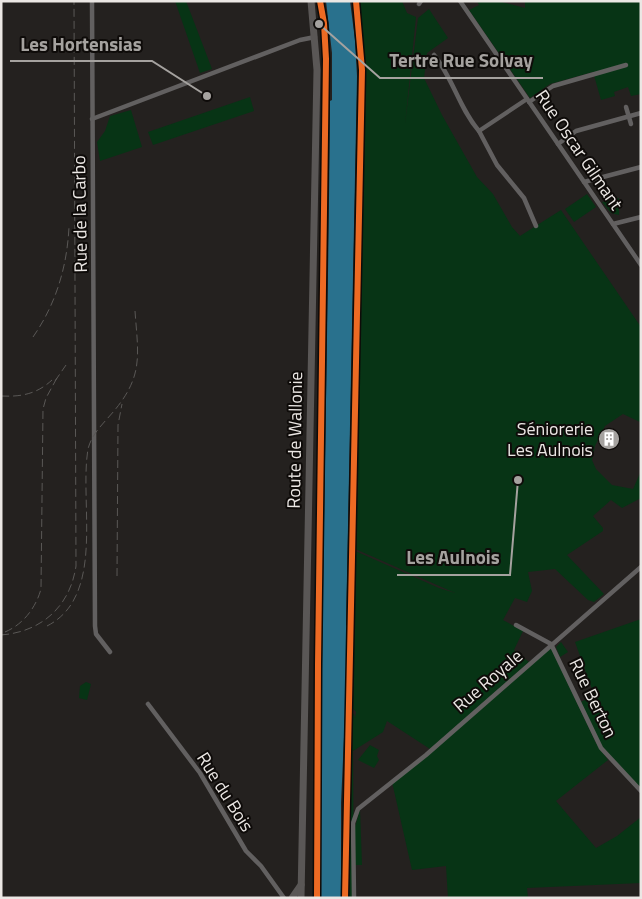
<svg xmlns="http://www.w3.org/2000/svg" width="642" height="899" font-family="'Titillium Web',sans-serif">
	<rect width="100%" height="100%" fill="#24211f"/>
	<g fill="#073415">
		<path d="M175,1H186L212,69L200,73Z"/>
		<path d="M358,1H402L407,13L416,17L405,124L418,18L429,9L448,38L427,53L424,78L442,115L477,177L493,194L512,227L520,236L561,210L641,327V429L640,422L623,414L605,426L595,446L592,460L596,469L612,485L633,489L641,471V498L622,508L611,500L593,516L603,528V531L567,555L604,594L594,602L588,600L555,569L528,572L532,591L527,602L515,598L503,620L523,631L514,650L529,662L430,749L387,721L383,732L353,751L354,898H345L349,712L354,714L355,718L356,712L350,705L353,550L439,588L455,593L353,548L364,114L363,54Z"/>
		<path d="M477,1H498L525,8V1H641V94L631,96L628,87L614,92L615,96L601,100L593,72L550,84L530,98L469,10L479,5Z"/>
		<path d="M250,97L254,111L153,145L148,132Z"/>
		<path d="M131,110L142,147L100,161L97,142L105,131L110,116Z"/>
		<path d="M587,194L596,207L574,222L565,209Z"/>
		<path d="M619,198V215L611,213L602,202Z"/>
		<path d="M641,619V789L602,748L579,703L594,695L575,642Z"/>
		<path d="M561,642L568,652L560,657L556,647Z"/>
		<path d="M550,646L596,743L608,760L556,801L596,848L617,836L641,817V883L527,888L528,898H448L446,866L412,870L392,782Z"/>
		<path d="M86,682L91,684L87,700L79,698L80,686Z"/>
		<path d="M370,745L379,750L377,756L379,760L374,768L358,760Z"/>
		<path d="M360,809L362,865H355V827Z"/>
	</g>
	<path fill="#29718d" d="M326,1H350L355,40L357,76L346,625L349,628L341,803V898H321C320,630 328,368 330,101L332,100V53Z"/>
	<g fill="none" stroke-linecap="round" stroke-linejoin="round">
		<g stroke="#626060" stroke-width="4.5">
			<path d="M92,1L95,626L96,634L110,652"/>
			<path d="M460,1L641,265"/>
			<path d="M419,4L421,1"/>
			<path d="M434,55C453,78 459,108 479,131"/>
			<path d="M527,99L479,131L497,165L524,198L536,226"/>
			<path d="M529,102L553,86L626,65"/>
			<path d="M626,107L631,124"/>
			<path d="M92,119L300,40L315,37"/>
			<path d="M558,144L576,131L641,113"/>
			<path d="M584,182L641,167"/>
			<path d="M613,224L641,217"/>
			<path d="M516,625L551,644L601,748L641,791"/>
			<path d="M148,704L200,773L246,851L261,866L284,898"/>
			<path d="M354,898L353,823L358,809L426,755L641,567"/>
		</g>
		<g stroke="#5a5756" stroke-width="7">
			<path d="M292,898L301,885"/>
			<path d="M301,898L317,70L311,1"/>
		</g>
		<g stroke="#5a5856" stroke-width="1" stroke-dasharray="8 4" stroke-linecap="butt">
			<path d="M33,337C56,304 67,267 69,227"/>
			<path d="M55,381L66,365"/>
			<path d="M1,396C21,397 37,394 52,380"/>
			<path d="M117,576L118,425L122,404"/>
			<path d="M47,626C106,596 79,503 88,449C92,433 104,423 114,411C144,375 138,354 135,311"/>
			<path d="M5,632C24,624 36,607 41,589L43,409L46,398L58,376"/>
			<path d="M1,635C41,632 70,607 76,566L74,1"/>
		</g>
		<g stroke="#0e0b09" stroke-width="9">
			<g id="cycleway">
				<path d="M317,898L318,664L326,59L324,23L320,1"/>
				<path d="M345,898L362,70L356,1"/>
			</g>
		</g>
		<use href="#cycleway" stroke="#ed6a23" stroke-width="6"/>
	</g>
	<defs>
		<g id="building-disc" transform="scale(1.125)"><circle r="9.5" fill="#a5a29f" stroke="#0e0b09"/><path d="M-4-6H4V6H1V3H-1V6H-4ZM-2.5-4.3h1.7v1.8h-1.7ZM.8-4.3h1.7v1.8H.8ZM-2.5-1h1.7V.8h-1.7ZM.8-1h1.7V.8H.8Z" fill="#fff"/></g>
	</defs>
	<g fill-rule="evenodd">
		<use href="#building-disc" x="609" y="439"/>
	</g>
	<g text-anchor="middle" stroke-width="4" stroke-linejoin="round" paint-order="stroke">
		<g font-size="18" fill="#ebe7e4" stroke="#0e0b09">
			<text transform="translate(579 150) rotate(56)" y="6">Rue Oscar Gilmant</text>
			<text transform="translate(80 214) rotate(-91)" y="6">Rue de la Carbo</text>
			<text transform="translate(295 440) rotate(-89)" y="6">Route de Wallonie</text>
			<text transform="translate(488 681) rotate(-41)" y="6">Rue Royale</text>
			<text transform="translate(593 698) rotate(64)" y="6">Rue Berton</text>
			<text transform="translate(225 792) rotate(58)" y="6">Rue du Bois</text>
		</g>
		<g font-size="18" fill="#ebe7e4" stroke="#0e0b09" text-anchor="end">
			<text x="593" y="435">Séniorerie<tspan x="593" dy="21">Les Aulnois</tspan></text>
		</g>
	</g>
	<path fill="none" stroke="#a5a29f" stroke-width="2" d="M207 96L152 61H10M319 24L380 78H543M518 480L510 575H397"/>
	<g fill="#a5a29f" stroke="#0e0b09" stroke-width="2">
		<circle cx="207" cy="96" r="5"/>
		<circle cx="319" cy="24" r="5"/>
		<circle cx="518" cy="480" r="5"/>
	</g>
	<g font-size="19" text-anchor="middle" font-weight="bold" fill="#a5a29f" stroke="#0e0b09" stroke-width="4" stroke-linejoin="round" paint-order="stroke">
		<text x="81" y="51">Les Hortensias</text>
		<text x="461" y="67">Tertre Rue Solvay</text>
		<text x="453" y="564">Les Aulnois</text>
	</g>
	<rect width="642" height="899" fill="none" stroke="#ebe7e4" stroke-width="5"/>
</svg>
